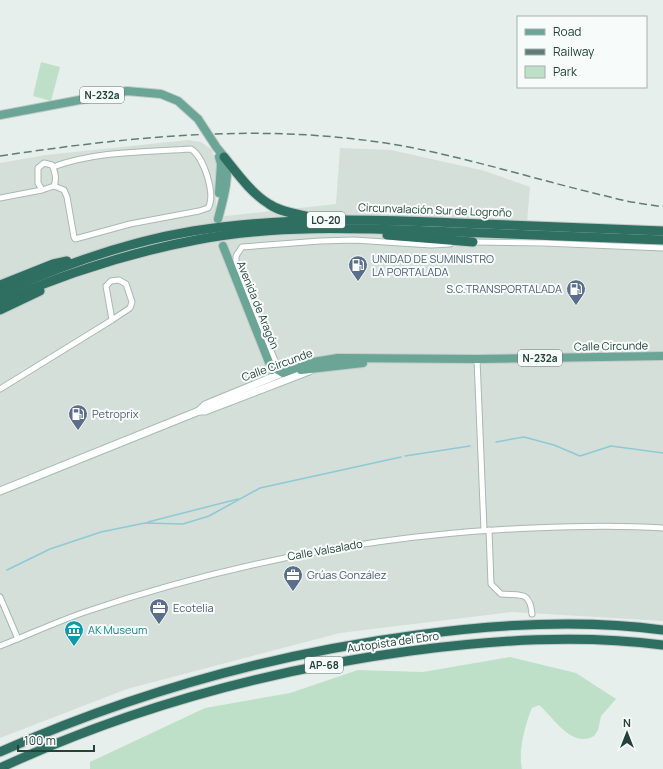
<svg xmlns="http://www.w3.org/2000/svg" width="663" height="769" font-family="Manrope,sans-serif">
	<rect width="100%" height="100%" fill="#e6efeb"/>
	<path fill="#d4dfda" d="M188,140L201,142L212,150L216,163V217L336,204L340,148L391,150L485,171L530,187L525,246L663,251V621L512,612L340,633L127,689L0,738V163L46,155Z"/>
	<g fill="#bfe0c8">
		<path d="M41,62L60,67L51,101L33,96Z"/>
		<path d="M510,657L576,673L616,699L601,716L598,730L594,736C572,749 553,717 539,705L532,708C525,724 518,752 522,769H90V762L205,708L290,693L358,670L423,672Z"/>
	</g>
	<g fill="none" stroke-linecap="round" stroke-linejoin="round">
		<g stroke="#8ec9d4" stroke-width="1.5">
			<path d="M496,442L524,437L554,445L580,456L611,446L663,453"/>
			<path d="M405,456L470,446"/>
			<path d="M148,522L238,499"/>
			<path d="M7,570L50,549L101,532L145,523L183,524L209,516L260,488L401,457"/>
		</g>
		<g stroke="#a8b8b2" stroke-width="7">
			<g id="street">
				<path d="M53,167C96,151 146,152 191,149C204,157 216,195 208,208L199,211L130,224L75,239L74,237L67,197L64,190L54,186"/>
				<path d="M0,198L42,190L54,186C57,178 55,172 52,165L44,163L38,168V183L42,190"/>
				<path d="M472,242L543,243L663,248"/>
				<path d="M477,359L484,530"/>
				<path d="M276,369V363L236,264V256L242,247L320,241L354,240L431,245L450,244"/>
				<path d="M0,389L112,320L130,308L132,302L126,284L119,280L111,281L106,286L112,320"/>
				<path d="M489,530L491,584L501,594C520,596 530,590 532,614"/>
				<path d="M0,597L18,639"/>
				<path d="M0,646C28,635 56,622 85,612C230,563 381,534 533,528C576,526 620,525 663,528"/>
			</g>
		</g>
		<g stroke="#a4bbb3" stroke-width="9">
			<g id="secondary">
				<path d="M199,411L205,405L280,374"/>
				<path d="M0,491L199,411H205L309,371"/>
			</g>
		</g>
		<g stroke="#c2cac8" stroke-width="10">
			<g id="primary">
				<path d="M0,115L127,91L161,94L178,101L198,119"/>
				<path d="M215,145C217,149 222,153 224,157C232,171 222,204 218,219"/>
				<path d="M219,157L221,164L219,193"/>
				<path d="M223,246L272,370"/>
				<path d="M271,366L283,373L313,362L338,358L477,359L663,356"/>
				<path d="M301,370L363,363"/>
			</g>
		</g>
		<g stroke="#c2cac8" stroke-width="11">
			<g id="highway">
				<path d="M224,157C237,173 251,193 269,204C280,212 297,214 310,217"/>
				<path d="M387,235L473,242"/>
				<path d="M0,285L53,264L67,261"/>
				<path d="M0,293C62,265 126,242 193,231C281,217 368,219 457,223C525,225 594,228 663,231"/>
				<path d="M0,302C63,274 129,253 196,240C272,225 353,228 429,231C507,234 585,237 663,240"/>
				<path d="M0,310L40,291"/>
				<path d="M0,752C133,693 273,654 417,635C498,624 582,619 663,630"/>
				<path d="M0,768C129,708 269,670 410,651C494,640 579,634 663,645"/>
			</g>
		</g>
		<use href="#street" stroke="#fff" stroke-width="5"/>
		<use href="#secondary" stroke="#fff" stroke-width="7"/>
		<use href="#primary" stroke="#6aa596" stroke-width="8"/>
		<use href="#highway" stroke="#2f6f62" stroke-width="9"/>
		<path stroke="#5f7d75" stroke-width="1.5" stroke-dasharray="8 4" stroke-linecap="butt" d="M0,156C134,136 269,122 403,146C473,159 541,181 610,197C627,202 645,204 663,207"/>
		<g stroke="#c2cac8" stroke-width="10" stroke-linecap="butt">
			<path id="primary-bridge" d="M198,119L215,145"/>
		</g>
		<use href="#primary-bridge" stroke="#6aa596" stroke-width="8"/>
	</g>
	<defs>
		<g id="fuel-pin" transform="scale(1)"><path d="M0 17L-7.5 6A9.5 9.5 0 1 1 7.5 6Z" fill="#5c6f8a" stroke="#f7fbf9"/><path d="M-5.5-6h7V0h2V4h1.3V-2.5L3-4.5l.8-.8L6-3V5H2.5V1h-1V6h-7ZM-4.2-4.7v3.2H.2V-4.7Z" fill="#fff"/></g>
		<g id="office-pin" transform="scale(1)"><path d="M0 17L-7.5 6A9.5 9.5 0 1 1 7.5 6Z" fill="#5c6f8a" stroke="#f7fbf9"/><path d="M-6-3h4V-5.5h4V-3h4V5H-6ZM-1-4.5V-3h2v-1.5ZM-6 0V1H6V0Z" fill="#fff"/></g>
		<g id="museum-pin" transform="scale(1)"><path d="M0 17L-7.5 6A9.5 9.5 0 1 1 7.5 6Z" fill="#0f9aa8" stroke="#f7fbf9"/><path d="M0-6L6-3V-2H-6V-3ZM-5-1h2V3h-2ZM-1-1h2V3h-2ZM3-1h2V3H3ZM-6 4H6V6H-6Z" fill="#fff"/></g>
	</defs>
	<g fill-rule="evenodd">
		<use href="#fuel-pin" x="358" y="265"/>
		<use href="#fuel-pin" x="576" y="289"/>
		<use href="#fuel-pin" x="78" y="414"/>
		<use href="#office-pin" x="293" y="575"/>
		<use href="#office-pin" x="159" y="608"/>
		<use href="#museum-pin" x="74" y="630"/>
	</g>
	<g text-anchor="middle" stroke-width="4" stroke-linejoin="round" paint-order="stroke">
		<g fill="#f7fbf9" stroke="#637a73" stroke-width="1">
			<rect x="80" y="87" width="44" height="16" rx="3"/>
			<rect x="307" y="212" width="38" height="16" rx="3"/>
			<rect x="518" y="350" width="44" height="16" rx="3"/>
			<rect x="305" y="657" width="38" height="16" rx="3"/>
		</g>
		<g font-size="10" font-weight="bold" fill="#24423a">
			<text x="102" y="99">N-232a</text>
			<text x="326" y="224">LO-20</text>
			<text x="540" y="362">N-232a</text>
			<text x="324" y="669">AP-68</text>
		</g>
		<g font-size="11" fill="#24423a" stroke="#f7fbf9">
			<text transform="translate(435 210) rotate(2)" y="4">Circunvalación Sur de Logroño</text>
			<text transform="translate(258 305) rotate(68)" y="4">Avenida de Aragón</text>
			<text transform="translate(611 346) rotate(-1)" y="4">Calle Circunde</text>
			<text transform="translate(277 365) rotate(-20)" y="4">Calle Circunde</text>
			<text transform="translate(325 550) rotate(-10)" y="4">Calle Valsalado</text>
			<text transform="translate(393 642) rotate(-8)" y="4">Autopista del Ebro</text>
		</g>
		<g font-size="11" fill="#4e5e75" stroke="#f7fbf9" text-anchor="start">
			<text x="372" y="263">UNIDAD DE SUMINISTRO<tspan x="372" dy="13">LA PORTALADA</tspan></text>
			<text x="562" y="293" text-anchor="end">S.C.TRANSPORTALADA</text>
			<text x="92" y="418">Petroprix</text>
			<text x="307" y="579">Grúas González</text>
			<text x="173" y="612">Ecotelia</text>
		</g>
		<g font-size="11" fill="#0d838f" stroke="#f7fbf9" text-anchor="start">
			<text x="88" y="634">AK Museum</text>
		</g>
	</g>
	<rect x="517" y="16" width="130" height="72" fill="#f7fbf9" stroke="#a3b1ad"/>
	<rect x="525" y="29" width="20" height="6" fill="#6aa596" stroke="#a3b1ad"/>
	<text x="553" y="36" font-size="12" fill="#24423a">Road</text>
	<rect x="525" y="49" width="20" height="6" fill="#5f7d75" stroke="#a3b1ad"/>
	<text x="553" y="56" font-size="12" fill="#24423a">Railway</text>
	<rect x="525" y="66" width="20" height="12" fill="#bfe0c8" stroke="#a3b1ad"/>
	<text x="553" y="76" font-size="12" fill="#24423a">Park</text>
	<g transform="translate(627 733)" stroke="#f7fbf9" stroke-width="3" paint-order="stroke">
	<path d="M0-3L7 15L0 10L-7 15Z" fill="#24423a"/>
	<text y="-6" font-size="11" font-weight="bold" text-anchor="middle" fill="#24423a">N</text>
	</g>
	<path d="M18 745v6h76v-6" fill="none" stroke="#24423a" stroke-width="2"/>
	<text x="24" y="745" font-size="12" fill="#24423a" stroke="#f7fbf9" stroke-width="3" paint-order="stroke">100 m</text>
</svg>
